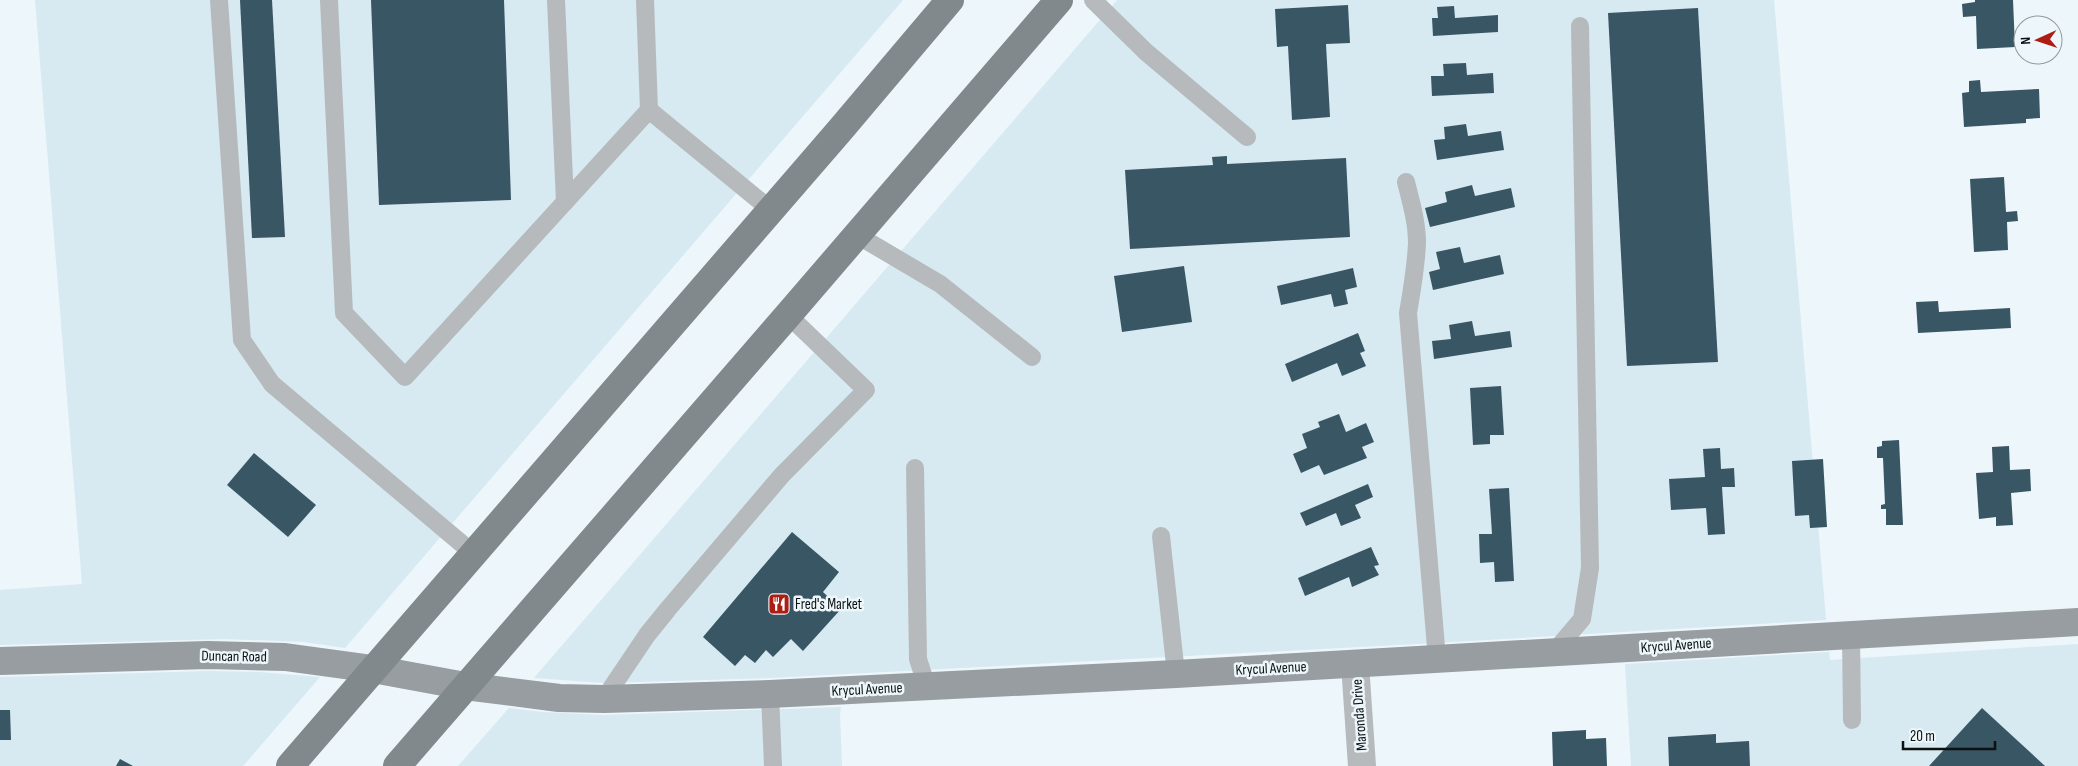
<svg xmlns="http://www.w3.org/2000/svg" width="2078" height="766" font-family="'Sofia Sans Condensed',sans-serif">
	<rect width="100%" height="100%" fill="#ecf6fb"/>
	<g fill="#d7e9f1">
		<path d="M35,0H903L345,648L304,642L225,639L0,645V590L82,584Z"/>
		<path d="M1117,0H1774L1826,620L1436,643L770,678L604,683L534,678Z"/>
		<path d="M2078,644V766H1631L1625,664L1829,652L1830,660Z"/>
		<path d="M208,671L259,672L320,677L243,766H0V677Z"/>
		<path d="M841,707L840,714L842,766H458L509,708L543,712L604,715Z"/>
	</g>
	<g fill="#395664">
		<path d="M240,0H272L285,237L252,238Z"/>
		<path d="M371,0H504L511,200L379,205Z"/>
		<path d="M1975,0H2013L2015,47L1977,49L1976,16L1963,17L1962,4L1975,2Z"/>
		<path d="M1348,5L1350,43L1326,44L1330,117L1292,120L1288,46L1277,47L1275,9Z"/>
		<path d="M1454,6L1455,18L1498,15V32L1433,36L1432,18H1438L1437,7Z"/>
		<path d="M1698,8L1718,362L1627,366L1608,13Z"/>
		<path d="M1466,63L1467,75L1493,73L1494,93L1432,96L1431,76H1444L1443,64Z"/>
		<path d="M1980,80L1981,92L2039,89L2040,118L2026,119V123L1964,127L1962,93L1969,92V81Z"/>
		<path d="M1466,124L1468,136L1501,131L1504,150L1437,160L1434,140L1445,139L1444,127Z"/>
		<path d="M1227,156V164L1346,158L1350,237L1130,249L1125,170L1213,165L1212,157Z"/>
		<path d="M2004,177L2006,212L2017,211L2018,221L2007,222L2008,250L1974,252L1970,179Z"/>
		<path d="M1472,185L1475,196L1511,188L1515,207L1430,227L1425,208L1447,202L1445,192Z"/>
		<path d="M1460,247L1464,263L1500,255L1504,274L1433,290L1429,272L1440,269L1436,252Z"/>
		<path d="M1184,266L1192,322L1122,332L1114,276Z"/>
		<path d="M1353,268L1357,287L1345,290L1348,304L1334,307L1331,294L1281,305L1277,286Z"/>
		<path d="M1938,301L1939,312L2010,308L2011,328L1918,333L1916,302Z"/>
		<path d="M1472,321L1475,336L1510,331L1512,347L1434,359L1432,341L1451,339L1449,325Z"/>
		<path d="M1358,333L1365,351L1360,353L1366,366L1342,376L1337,363L1292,382L1285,364Z"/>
		<path d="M1501,386L1504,435H1490V444L1473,445L1470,388Z"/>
		<path d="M1339,414L1346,432L1366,423L1374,442L1362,447L1367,458L1324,475L1319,465L1301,473L1293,454L1307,448L1302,434L1320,427L1318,422Z"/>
		<path d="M1899,440L1903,525H1886V509H1881V505L1885,504L1883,458H1877V447L1882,446V441Z"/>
		<path d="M2009,446L2010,470L2030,469L2031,491L2011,493L2013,525L1996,526V517L1979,519L1976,473L1993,472L1992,447Z"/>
		<path d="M1720,448L1721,469L1734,468L1735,487H1722L1725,534L1708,535L1706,508L1671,510L1669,479L1705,477L1703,449Z"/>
		<path d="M254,453L316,505L288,537L227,485Z"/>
		<path d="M1823,459L1827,527L1810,528L1809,515L1795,516L1792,461Z"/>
		<path d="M1368,484L1373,497L1355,505L1361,518L1341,526L1336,513L1306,526L1300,513Z"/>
		<path d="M1509,488L1514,581L1495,582L1494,562L1480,563L1479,534H1492L1489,489Z"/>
		<path d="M792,532L839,572L823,592L841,609L803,651L791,639L773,657L766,650L755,663L745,655L735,666L703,637Z"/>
		<path d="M1371,547L1379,565L1374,566L1379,575L1352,587L1349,577L1305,596L1298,578Z"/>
		<path d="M1982,708L2045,766H1929Z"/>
		<path d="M0,710H10L11,740H0Z"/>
		<path d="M1586,730V739L1606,738L1607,766H1553L1552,732Z"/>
		<path d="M1716,734V743L1749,741L1750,766H1669L1668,737Z"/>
		<path d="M120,759L133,766H116Z"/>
	</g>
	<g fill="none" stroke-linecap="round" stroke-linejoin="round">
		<g stroke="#b6babc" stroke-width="18">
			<path d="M219,0L242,340L272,384L474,554"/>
			<path d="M329,0L344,313L405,377L649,110L645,0"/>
			<path d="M556,0L565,202"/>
			<path d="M1093,0L1146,52L1247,137"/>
			<path d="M649,110L771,210"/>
			<path d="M1406,182C1411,202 1417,222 1417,243C1416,267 1412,290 1408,313L1437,659"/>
			<path d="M857,235L940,284L1032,357"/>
			<path d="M915,468L918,659L927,687"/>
			<path d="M1161,536L1176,674"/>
			<path d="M1851,634L1852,720"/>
			<path d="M1554,652L1582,619L1590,568L1580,26"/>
			<path d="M770,694L773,766"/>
			<path d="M604,699L647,635L668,609L782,475L866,390L788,315"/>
		</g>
		<path stroke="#b6babc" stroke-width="28" d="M1355,664L1362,766"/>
		<path stroke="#979da0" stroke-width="28" d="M0,661L208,655L285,657L373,669L465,686L559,698L604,699L770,694L1176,674L2078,622"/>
		<g stroke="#81898d" stroke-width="28">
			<path d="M290,766L841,129L950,0"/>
			<path d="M397,766L788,315L1059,0"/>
		</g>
	</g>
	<defs>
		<g id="restaurant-square" transform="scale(1.125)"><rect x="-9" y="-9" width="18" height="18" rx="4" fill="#ad1d13" stroke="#ecf6fb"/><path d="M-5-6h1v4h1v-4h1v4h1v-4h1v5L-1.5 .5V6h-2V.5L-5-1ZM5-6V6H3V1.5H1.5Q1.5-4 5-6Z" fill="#fff"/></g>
	</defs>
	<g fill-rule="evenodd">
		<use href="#restaurant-square" x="779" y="604"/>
	</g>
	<g text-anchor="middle" stroke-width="5" stroke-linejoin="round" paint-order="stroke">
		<g font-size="15" fill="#0d1112" stroke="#ecf6fb" text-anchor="start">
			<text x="795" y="609">Fred's Market</text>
		</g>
		<g font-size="15" fill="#0d1112" stroke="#ecf6fb">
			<text transform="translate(1676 645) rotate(-4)" y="5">Krycul Avenue</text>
			<text transform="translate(234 656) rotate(1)" y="5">Duncan Road</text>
			<text transform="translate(1271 668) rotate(-3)" y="5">Krycul Avenue</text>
			<text transform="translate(867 689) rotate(-3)" y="5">Krycul Avenue</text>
			<text transform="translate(1359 715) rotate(-94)" y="5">Maronda Drive</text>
		</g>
	</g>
	<g transform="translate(2038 40) rotate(267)"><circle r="24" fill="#ecf6fb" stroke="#939a9e"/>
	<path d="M0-4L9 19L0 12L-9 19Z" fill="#ad1d13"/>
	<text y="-8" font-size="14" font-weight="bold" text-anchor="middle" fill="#0d1112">N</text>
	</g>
	<path d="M1903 741v8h92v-8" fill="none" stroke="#0d1112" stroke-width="2.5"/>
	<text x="1910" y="741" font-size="15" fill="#0d1112" stroke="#ecf6fb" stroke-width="4" paint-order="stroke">20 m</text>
</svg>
